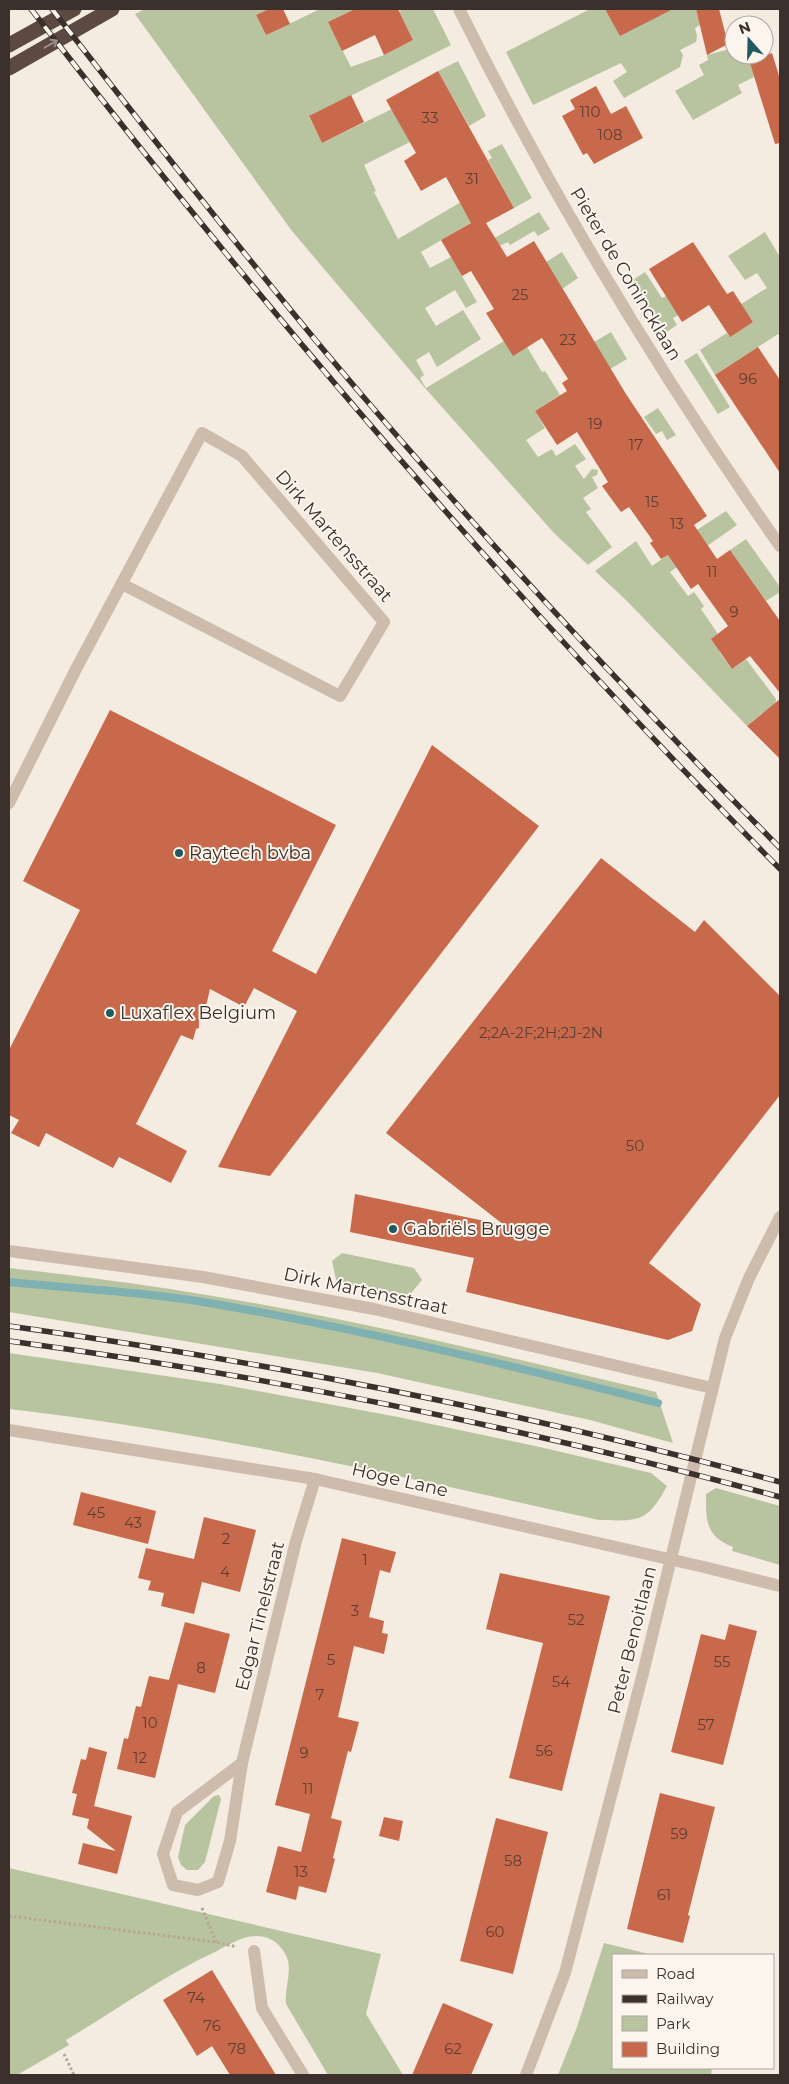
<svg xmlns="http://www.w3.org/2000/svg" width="789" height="2084" font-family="Montserrat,sans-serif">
	<rect width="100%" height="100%" fill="#f4ebe1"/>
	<g fill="#b8c4a0">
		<path d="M145,9H269L256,15L266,35L320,9H355L328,22L351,67L384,55L413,40L399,11L404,9H433L451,45L309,117L322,143L392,109L410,142L364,165L376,191L374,192L398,239L461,202L472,222L421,252L430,268L451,257L477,302L466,308L455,290L425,308L436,326L463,310L481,339L437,367L429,352L416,360L424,375L420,378L426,388L504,341L527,347L542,372L545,371L560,395L535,411L545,428L526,440L538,457L552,449L556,456L575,444L586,459L575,466L584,479L592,469L598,470L597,475L592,477L598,488L583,498L591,509L586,512L612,547L588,565L554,533L425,388L292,231L135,14Z"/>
		<path d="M590,9H696L700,25L695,28L697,36L696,42L680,50L683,55L680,67L624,98L613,81L627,72L621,63L533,105L506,52Z"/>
		<path d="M734,48V55H748L754,77L738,85L742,93L693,120L675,91L704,75L699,65L708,60L707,55Z"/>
		<path d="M458,61L486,116L469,126L438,71Z"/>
		<path d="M502,144L532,198L514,208L488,160L492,158L488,151Z"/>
		<path d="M539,212L550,229L538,236L534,231L510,245L508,242L499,246L493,239Z"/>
		<path d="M765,232L780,257V336L778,334L715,375L700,350L727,333L729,336L753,322L741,304L767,288L757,273L745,280L728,256Z"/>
		<path d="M562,252L578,278L562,289L546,262Z"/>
		<path d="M645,272L662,298L666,296L678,315L673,318L677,325L665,333L633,280Z"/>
		<path d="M611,332L627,359L610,369L594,342Z"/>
		<path d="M697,353L730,407L718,414L684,361Z"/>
		<path d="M658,408L676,435L667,440L662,431L656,434L644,417Z"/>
		<path d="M726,511L737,525L670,572L688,596L694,592L704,606L701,609L718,634L720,653L732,669L746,659L776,699L774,718L762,713L747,726L627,601L595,571L636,541L652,566L688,541L686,537Z"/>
		<path d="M746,539L780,587V592L766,601L730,550Z"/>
		<path d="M342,1253L414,1268L422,1280L407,1298L337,1284L332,1261Z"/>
		<path d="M9,1268C63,1274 117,1281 170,1289C334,1314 495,1354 656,1392L673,1443L590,1420L377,1373L9,1312Z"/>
		<path d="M9,1353L220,1384L398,1417L544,1448L651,1473L667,1486C647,1523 639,1521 599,1520C404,1477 208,1432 9,1409Z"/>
		<path d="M716,1488L780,1506V1565L732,1551L733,1547C705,1536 706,1520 706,1494Z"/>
		<path d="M219,1795L221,1799L205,1862L198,1870H187L181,1865L178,1857L185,1825L214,1796Z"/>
		<path d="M9,1868L381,1954L366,2014L403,2075H328L286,2004C284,1984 296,1966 282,1949C274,1938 261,1934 248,1937C238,1939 226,1946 217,1951C165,1975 116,2010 66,2040L69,2045L17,2075H9Z"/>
		<path d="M604,1943L653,1955H613V2068H712L711,2075H558L577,2027Z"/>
	</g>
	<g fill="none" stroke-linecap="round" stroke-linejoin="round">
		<path stroke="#7fb0b2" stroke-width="8" d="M9,1282C77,1289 147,1292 215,1304C364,1330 511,1365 658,1403"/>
	</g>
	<g fill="#c8694b">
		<path d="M269,9H283L290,24L266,35L256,15Z"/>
		<path d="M355,9H398L413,40L384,55L375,35L342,51L328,22Z"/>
		<path d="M605,9H673L620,36Z"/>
		<path d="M696,9H719L728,44L707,55Z"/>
		<path d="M772,53L780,79V143L775,144L749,60Z"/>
		<path d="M438,71L514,208L486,223L507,257L534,241L626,394L707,516L694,525L717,559L730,550L780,621V693L750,656L732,669L711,639L728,626L698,584L691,589L668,555L661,559L650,543L653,541L629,507L621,512L602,486L608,482L577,432L557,445L535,411L567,391L562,383L568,379L542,338L513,356L486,313L494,309L471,271L462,276L441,240L471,223L446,177L421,191L404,161L416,153L386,100Z"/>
		<path d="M596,86L611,114L626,106L643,138L594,164L587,153L583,155L562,116L575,109L570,100Z"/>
		<path d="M351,95L364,122L322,143L309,116Z"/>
		<path d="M693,242L727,294L733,291L753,322L730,337L709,305L682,322L649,269Z"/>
		<path d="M758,347L780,380V473L715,375Z"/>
		<path d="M780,699V759L747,726Z"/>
		<path d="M110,710L336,825L272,951L316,974L432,745L539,826L270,1176L218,1167L297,1011L254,988L244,1007L210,989L203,1019L199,1020V1028L196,1029L193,1040L181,1035L136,1124L187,1151L171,1183L119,1157L113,1168L46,1133L39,1147L11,1133L19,1120L9,1115V1050L80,910L23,881Z"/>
		<path d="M601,858L695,932L704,920L780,996V1095L649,1263L701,1304L692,1331L668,1340L466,1292L474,1258L350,1232L355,1194L504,1225L386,1133Z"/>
		<path d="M81,1492L156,1511L148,1544L73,1525Z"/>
		<path d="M204,1517L256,1530L240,1592L202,1582L194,1614L161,1606L164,1593L148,1590L151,1581L138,1578L146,1548L194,1559Z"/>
		<path d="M342,1538L396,1552L390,1573L380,1570L369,1617L384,1621L382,1633L388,1634L384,1654L354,1646L338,1717L359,1722L351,1752L348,1751L331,1818L342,1821L333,1858L335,1859L326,1893L299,1886L296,1900L266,1892L278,1846L301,1852L310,1814L275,1805Z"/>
		<path d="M500,1573L610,1596L562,1791L509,1778L543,1643L486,1629Z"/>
		<path d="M185,1622L230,1634L215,1693L178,1684L155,1778L117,1769L124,1738L128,1739L136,1706L141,1707L149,1676L169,1680Z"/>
		<path d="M729,1624L757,1631L723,1765L671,1752L701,1634L725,1640Z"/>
		<path d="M89,1747L107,1752L94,1806L132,1816L117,1874L78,1864L83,1843L116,1851L87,1828L89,1819L72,1815L77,1794L72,1793L81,1759L86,1760Z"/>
		<path d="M660,1793L715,1807L688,1915L690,1916L683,1943L627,1929Z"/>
		<path d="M384,1817L403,1821L399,1841L379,1836Z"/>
		<path d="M496,1818L548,1832L513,1974L460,1961Z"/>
		<path d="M212,1970L246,2026L276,2075H230L212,2046L197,2056L179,2026L163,2000Z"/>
		<path d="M443,2003L493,2024L471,2075H412Z"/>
	</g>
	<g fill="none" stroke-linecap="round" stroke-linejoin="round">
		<g stroke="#b9a596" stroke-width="3" stroke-dasharray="2.5 2.5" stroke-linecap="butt">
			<path d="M202,1908L216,1942"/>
			<path d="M9,1916L216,1942L237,1947"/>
			<path d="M64,2054L74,2075"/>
		</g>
		<g stroke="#cdbbac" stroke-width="12">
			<path d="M459,9C552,196 660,375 780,546"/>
			<path d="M9,803L76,669L202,433L242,456L384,622L340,696L122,584"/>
			<path d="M9,1251L203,1277L374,1309L712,1388"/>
			<path d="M9,1430L315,1479L704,1567L780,1586"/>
			<path d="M242,1763L230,1841L218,1882L198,1890L173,1885L163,1854L177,1812L242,1763L296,1541L315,1479"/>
			<path d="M254,1951L262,2008L303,2075"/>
			<path d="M526,2075L565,1973L643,1673L725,1338L749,1278L780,1217"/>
		</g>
		<g stroke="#5c4a42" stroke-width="15">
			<path d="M9,45L74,9"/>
			<path d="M9,68L112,9"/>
		</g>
		<g stroke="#3b302b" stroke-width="5.5">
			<g id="rail">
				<path d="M31,9C264,310 512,599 780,869"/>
				<path d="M52,9C142,125 233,241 327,354C471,525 623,689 780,848"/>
				<path d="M9,1326C269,1362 526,1413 780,1482"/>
				<path d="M9,1341C269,1376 526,1428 780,1497"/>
			</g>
		</g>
		<use href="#rail" stroke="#fbf5ee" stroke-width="4" stroke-dasharray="11" stroke-linecap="butt"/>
	</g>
	<defs><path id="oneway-shaft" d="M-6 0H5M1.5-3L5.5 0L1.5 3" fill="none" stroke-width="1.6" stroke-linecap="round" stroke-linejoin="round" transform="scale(1.25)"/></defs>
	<use stroke="#9c8e87" href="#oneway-shaft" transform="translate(51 44) rotate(-30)"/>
	<g fill="#1f5a5e" stroke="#fbf5ee" stroke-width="2">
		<circle cx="179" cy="853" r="5"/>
		<circle cx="110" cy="1013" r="5"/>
		<circle cx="393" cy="1229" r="5"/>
	</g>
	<g text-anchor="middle" stroke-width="4" stroke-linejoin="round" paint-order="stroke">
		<g font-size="15" fill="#5e3e33">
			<text x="590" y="117">110</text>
			<text x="430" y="123">33</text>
			<text x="610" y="140">108</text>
			<text x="472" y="184">31</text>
			<text x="520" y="300">25</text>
			<text x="568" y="345">23</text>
			<text x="748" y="384">96</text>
			<text x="595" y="429">19</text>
			<text x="636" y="450">17</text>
			<text x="652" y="507">15</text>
			<text x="677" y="529">13</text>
			<text x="712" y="577">11</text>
			<text x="734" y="617">9</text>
			<text x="541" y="1038">2;2A-2F;2H;2J-2N</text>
			<text x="635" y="1151">50</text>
			<text x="96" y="1518">45</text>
			<text x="133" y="1528">43</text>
			<text x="226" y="1544">2</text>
			<text x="365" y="1565">1</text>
			<text x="225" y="1577">4</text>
			<text x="355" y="1616">3</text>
			<text x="576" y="1625">52</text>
			<text x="331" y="1665">5</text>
			<text x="722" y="1667">55</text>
			<text x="201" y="1673">8</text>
			<text x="561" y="1687">54</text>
			<text x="320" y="1700">7</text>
			<text x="150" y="1728">10</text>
			<text x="706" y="1730">57</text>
			<text x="544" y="1756">56</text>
			<text x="304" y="1758">9</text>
			<text x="140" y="1763">12</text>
			<text x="308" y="1794">11</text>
			<text x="679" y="1839">59</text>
			<text x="513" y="1866">58</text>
			<text x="301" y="1877">13</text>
			<text x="664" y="1900">61</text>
			<text x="495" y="1937">60</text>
			<text x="196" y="2003">74</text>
			<text x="212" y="2031">76</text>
			<text x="237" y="2054">78</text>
			<text x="453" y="2054">62</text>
		</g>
		<g font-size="18" fill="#3b302b" stroke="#fbf5ee">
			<text transform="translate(626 274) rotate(59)" y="6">Pieter de Conincklaan</text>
			<text transform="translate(334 536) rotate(49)" y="6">Dirk Martensstraat</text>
			<text transform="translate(366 1291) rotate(12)" y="6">Dirk Martensstraat</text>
			<text transform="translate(400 1480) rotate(13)" y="6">Hoge Lane</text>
			<text transform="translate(260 1616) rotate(-76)" y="6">Edgar Tinelstraat</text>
			<text transform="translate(632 1640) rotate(-76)" y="6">Peter Benoitlaan</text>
		</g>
		<g font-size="18" fill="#3b302b" stroke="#fbf5ee" text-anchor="start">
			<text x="189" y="859">Raytech bvba</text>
			<text x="120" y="1019">Luxaflex Belgium</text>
			<text x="403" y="1235">Gabriëls Brugge</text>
		</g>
	</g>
	<rect width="789" height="2084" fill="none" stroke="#3b302b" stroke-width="20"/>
	<rect x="612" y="1954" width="162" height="115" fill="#fbf5ee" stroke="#aea6a0"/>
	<rect x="622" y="1970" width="25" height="8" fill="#cdbbac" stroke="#aea6a0"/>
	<text x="656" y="1979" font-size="15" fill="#3b302b">Road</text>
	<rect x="622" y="1995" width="25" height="8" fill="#3b302b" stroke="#aea6a0"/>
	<text x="656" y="2004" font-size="15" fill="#3b302b">Railway</text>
	<rect x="622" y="2016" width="25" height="15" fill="#b8c4a0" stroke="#aea6a0"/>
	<text x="656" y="2029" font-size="15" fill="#3b302b">Park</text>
	<rect x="622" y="2042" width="25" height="15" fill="#c8694b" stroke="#aea6a0"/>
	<text x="656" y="2054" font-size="15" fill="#3b302b">Building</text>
	<g transform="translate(749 40) rotate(340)"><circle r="24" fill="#fbf5ee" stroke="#aea6a0"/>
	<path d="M0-4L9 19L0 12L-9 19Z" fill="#1f5a5e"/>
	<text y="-8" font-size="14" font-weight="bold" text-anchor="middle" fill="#3b302b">N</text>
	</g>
</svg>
